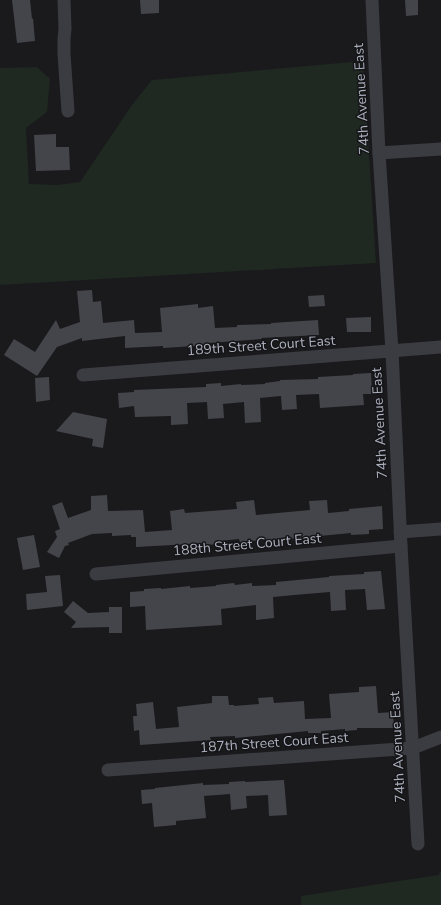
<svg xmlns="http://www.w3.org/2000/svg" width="441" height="905" font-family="'Nunito Sans',sans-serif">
	<rect width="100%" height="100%" fill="#1a1a1d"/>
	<g fill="#1f2821">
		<path d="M363,61L376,263L0,285V68L37,67L50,79L47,112L26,128L29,184L57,185L80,182L132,105L152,80Z"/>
		<path d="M441,872V905H301V896L438,875Z"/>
	</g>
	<g fill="#44454a">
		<path d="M12,0H30L32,19L33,18L35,41L17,43Z"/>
		<path d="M140,0H159V13L141,14Z"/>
		<path d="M405,0H418V15L406,16Z"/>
		<path d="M56,134V147H69L70,170L36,171L34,135Z"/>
		<path d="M92,290L93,302L101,301L103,323L134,320L135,333L162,332L160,308L198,304V308L213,306L215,328L237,327V325L271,324V323L318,320L319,335L261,338L262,339L209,343L210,345L163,348V346L125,348V336L82,341V338L57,347L37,376L4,355L14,339L35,352L56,320L60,329L80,322L77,291Z"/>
		<path d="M324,295L325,306L309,307L308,296Z"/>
		<path d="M371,317V332H347L346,318Z"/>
		<path d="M371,373L372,394H363L364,405L320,408L319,394L296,395L297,409L282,410L281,396L260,398L261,422L245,423L244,402L223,404L224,418L208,419L207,402L187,403L188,424L171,425V416L135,417L134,406L119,408L118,393L134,392V390L206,387V384L221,383V386L241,384V385L265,384V383L280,381V380L318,379V377L353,375V374Z"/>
		<path d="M49,377L50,400L36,402L35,378Z"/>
		<path d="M73,412L107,419L103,448L92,446L93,439L56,431Z"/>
		<path d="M107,495L108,511L143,510L145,532L172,530L170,511L184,509L185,513L237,509L236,502L254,500L256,515L310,510L309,501L327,500L328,513L349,511V509L382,506L383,529L369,530V534L351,535V533L278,540V539L240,542L239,539L219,541L220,544L204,545V543L173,545L136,547V537H131V535L112,536V533L92,534L68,543L69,545L65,546L59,558L47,552L57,537L55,531L60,529L52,506L62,502L68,518L91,510V496Z"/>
		<path d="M34,535L40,567L23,570L17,538Z"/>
		<path d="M381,571L385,609L367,610L365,589L345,590L346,610L331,611L330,592L294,595L273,597L274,618L256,620V605L221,609L222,625L146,630L145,606L130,607V592L144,591V589L161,588V589L190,586V588L216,586V585L234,583L235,585L252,583V586L276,585V582L329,577V576L364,574V572Z"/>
		<path d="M60,575L63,606L27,610L26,594L47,592L45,576Z"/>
		<path d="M73,601L88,613L109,612V607H122V633H109V627L71,628L76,622L64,612Z"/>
		<path d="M376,686L378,713L393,712L394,728H357V730L345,731V729L321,731V733H308V731L235,738V736L210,737L211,740L140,745L139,730L134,731L133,716H137L136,704L153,702L156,729L179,727L177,707L212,703V696H228L229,705H234V706L259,704L258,698L273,697L274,703L304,701L305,719L331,718L329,694L359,692V687Z"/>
		<path d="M284,780L287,815L269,816L268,795L246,796L247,808L231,810L230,794L204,796L206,818L176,821V825L154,827L152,803L142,804L141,790L155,789V788L203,783V785L229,784V782L245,781V782Z"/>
	</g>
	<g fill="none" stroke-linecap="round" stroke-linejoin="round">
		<g stroke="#3b3c42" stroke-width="13">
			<path d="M64,0L65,29L64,39V54L68,111"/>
			<path d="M372,0L379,153L392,351L401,546L418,844"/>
			<path d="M379,153L441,149"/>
			<path d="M83,375L441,347"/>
			<path d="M400,532L441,529"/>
			<path d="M96,574L401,546"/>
			<path d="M108,770L413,748L441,737"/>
		</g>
	</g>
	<g text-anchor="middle" stroke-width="3" stroke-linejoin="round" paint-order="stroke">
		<g font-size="14" fill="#acb0bd" stroke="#151518">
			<text transform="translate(361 99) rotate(-93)" y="5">74th Avenue East</text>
			<text transform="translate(261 345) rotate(-4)" y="5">189th Street Court East</text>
			<text transform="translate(379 423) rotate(-93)" y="5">74th Avenue East</text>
			<text transform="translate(247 544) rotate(-5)" y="5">188th Street Court East</text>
			<text transform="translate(274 742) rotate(-4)" y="5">187th Street Court East</text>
			<text transform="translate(397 747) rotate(-93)" y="5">74th Avenue East</text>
		</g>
	</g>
</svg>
